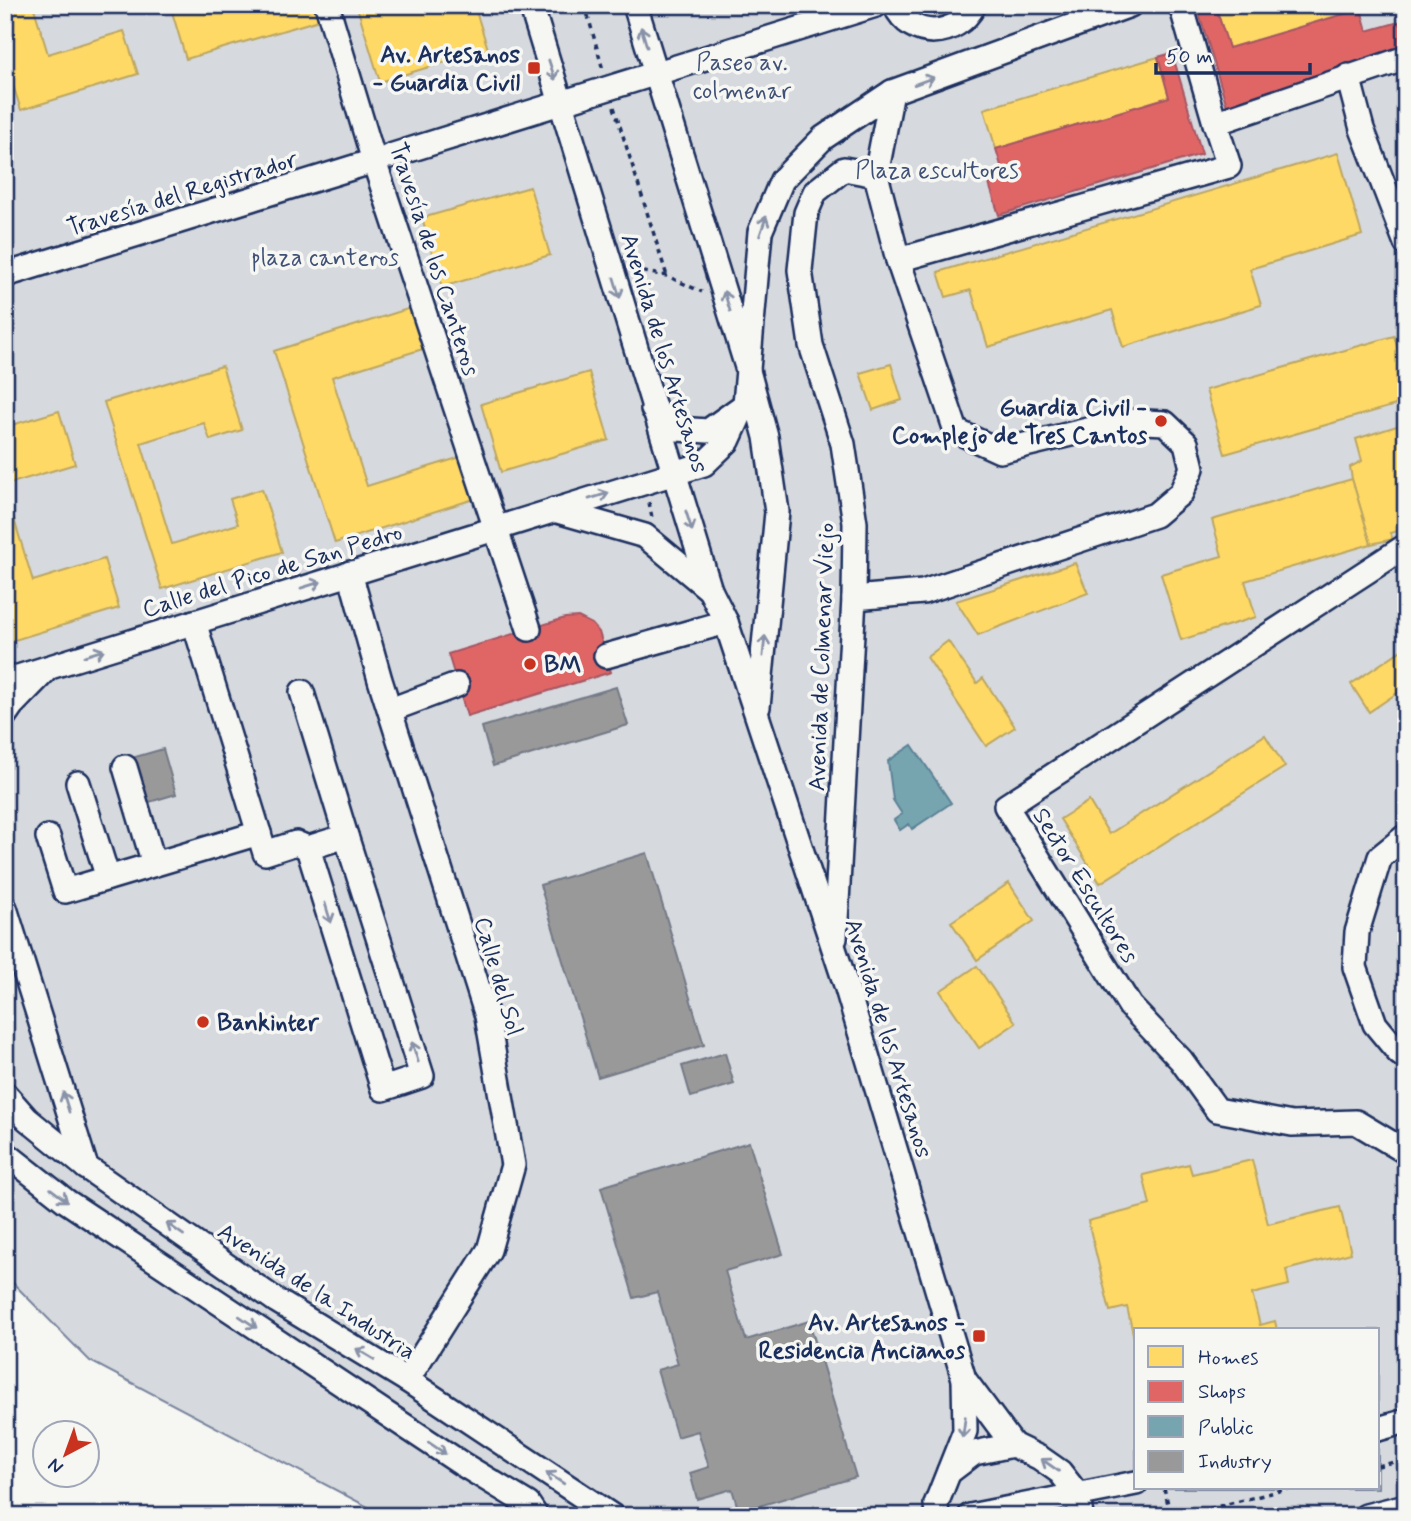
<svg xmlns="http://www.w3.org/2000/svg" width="1411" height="1521" font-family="Mynerve,sans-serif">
	<rect width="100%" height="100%" fill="#f6f6f2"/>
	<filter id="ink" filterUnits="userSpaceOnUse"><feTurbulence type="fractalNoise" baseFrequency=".0143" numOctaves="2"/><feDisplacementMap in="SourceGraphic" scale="14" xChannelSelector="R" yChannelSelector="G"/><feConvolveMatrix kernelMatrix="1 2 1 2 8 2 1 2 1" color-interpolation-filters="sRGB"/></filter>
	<g filter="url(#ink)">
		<path fill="#d6d9dd" stroke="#78849e" stroke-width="2" fill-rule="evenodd" d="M5,5H1406V1516H385L90,1361L5,1275ZM1136,1330H1378V1488H1136Z"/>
		<g fill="#ffd966" stroke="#bba664" stroke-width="2">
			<path d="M5,5H33L48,54L124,31L138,74L21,110L5,60Z"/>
			<path d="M170,5H221L222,10L236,5H314L319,20L186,59Z"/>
			<path d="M374,5H474L488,49L380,82L358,10Z"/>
			<path d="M1224,5H1373L1229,48L1216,8Z"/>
			<path d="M1158,57L1169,97L996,149L984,109Z"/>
			<path d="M1338,153L1362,235L1250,269L1261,305L1123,347L1112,310L988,347L971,290L946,297L938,272Z"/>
			<path d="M530,187L550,255L442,287L422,218Z"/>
			<path d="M414,307L426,348L332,377L367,486L461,457L474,499L335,543L274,351Z"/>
			<path d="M1394,336L1406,375V402L1225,454L1206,390Z"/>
			<path d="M891,364L902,400L873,410L860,373Z"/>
			<path d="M222,366L242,430L210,440L204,423L141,443L172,544L238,524L230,499L262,489L282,552L162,589L104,402Z"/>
			<path d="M589,372L609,440L501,472L481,404Z"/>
			<path d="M59,411L75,464L5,485V427Z"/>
			<path d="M1406,423V529L1390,533L1393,539L1371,544L1352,479L1350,467L1362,461L1356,439Z"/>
			<path d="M1352,479L1371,544L1245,581L1256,617L1181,640L1161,574L1222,556L1212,520Z"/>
			<path d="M5,490L33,581L104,559L119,608L5,643Z"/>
			<path d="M1075,563L1088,593L978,635L956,601Z"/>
			<path d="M948,641L977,683L983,678L1015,727L986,746L927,657Z"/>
			<path d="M1406,647V687L1369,712L1351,684Z"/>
			<path d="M1265,735L1285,767L1100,883L1060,819L1089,801L1109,834Z"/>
			<path d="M1009,883L1034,921L977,960L951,922Z"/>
			<path d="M977,966L1016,1023L979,1048L940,991Z"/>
			<path d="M1252,1160L1268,1224L1340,1207L1351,1253L1286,1270L1289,1285L1252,1294L1260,1325L1275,1321L1277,1330H1136V1347L1127,1307L1110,1311L1088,1221L1150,1205L1143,1175L1189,1164L1192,1174Z"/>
		</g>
		<g fill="#e06666" stroke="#a55664" stroke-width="2">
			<path d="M1216,8L1229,48L1361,9L1367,31L1406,20V52L1227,106L1199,13Z"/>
			<path d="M1172,53L1202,154L999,215L989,184L1005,179L996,149L1169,97L1158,57Z"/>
			<path d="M578,617L592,624L599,632L611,672L467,716L448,654L565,618Z"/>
		</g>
		<path fill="#76a5af" stroke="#5b8297" stroke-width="2" d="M912,745L951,803L912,829L909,824L900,830L894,820L902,814L893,800L888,761Z"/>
		<g fill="#999" stroke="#737987" stroke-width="2">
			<path d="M616,687L628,725L493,766L482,727Z"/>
			<path d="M163,749L176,794L146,803L132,758Z"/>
			<path d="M647,853L704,1045L598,1077L540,885Z"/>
			<path d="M725,1053L734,1084L691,1097L682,1066Z"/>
			<path d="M749,1142L783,1254L725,1271L746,1340L809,1321L856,1477L739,1512L732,1489L697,1499L690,1473L709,1467L698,1431L677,1437L657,1370L678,1364L657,1292L634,1298L601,1187Z"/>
		</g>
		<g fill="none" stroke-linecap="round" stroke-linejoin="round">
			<g stroke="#1b2f5e" stroke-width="28">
				<g id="minor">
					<path d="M327,5L374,161L529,629"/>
					<path d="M531,5L710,590L726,622L845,982L964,1379L965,1431L936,1504L937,1516"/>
					<path d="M635,5L747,367L766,437L777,512L758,707"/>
					<path d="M895,5C911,41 957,38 974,5"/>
					<path d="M1181,5L1215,123"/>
					<path d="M1348,76L1362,129L1406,243"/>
					<path d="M390,156C552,107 714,54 876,5"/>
					<path d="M898,260L1229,166L1215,123L1406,58"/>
					<path d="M5,275L374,161"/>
					<path d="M653,409L677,429L708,431L743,406"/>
					<path d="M554,510L645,536L710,590"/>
					<path d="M1406,546L1006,806L1130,1006L1181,1060L1217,1110L1292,1124L1356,1122L1406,1152"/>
					<path d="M350,573L380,680L487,1016L513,1165L489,1250L407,1380"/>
					<path d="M854,598L923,592L1155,515L1181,493L1192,468L1186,443L1165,423L1125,421L1000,451L956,431L898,260L876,175L892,92"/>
					<path d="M194,622L265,853L296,843L308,848L346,836L302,692"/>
					<path d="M606,656L726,622"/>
					<path d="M5,681L704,464L728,441L745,404L760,232L782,180L823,138L892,92L1130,5"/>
					<path d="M390,710L457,685"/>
					<path d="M5,715L12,705L48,668"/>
					<path d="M125,767L154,864"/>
					<path d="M78,783L108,878"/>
					<path d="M1406,836L1380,857L1357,932L1355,967L1375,1024L1399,1053L1406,1058"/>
					<path d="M48,837L65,891L259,833"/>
					<path d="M308,848L383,1089L422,1076L346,836"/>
					<path d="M5,908L86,1167"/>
					<path d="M835,938L854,598L855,523L843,444L811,345L800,270L806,213L815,192L844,169L876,175"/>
					<path d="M5,1094L27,1119L86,1167L277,1301L407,1380L612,1516"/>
					<path d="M5,1153L66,1201L462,1464L528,1504L536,1516"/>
					<path d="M964,1379L1013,1445"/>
					<path d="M1378,1429L1406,1421"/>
					<path d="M949,1472L974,1453L1013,1445L1040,1458L1060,1472L1078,1495L1081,1516"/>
					<path d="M970,1516L1136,1483"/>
					<path d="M1366,1516L1406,1506"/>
				</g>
			</g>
			<g stroke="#1b2f5e" stroke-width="3.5" stroke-dasharray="5 5" stroke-linecap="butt">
				<path d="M585,5L603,70"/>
				<path d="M614,107L667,276"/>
				<path d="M633,270L667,276L702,292"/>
				<path d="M649,502L652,518"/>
				<path d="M1378,1466L1406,1459"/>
				<path d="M1164,1488L1171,1516"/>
				<path d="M1180,1516L1291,1488"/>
			</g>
			<use href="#minor" stroke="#f6f6f2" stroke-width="23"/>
		</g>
		<defs><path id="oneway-shaft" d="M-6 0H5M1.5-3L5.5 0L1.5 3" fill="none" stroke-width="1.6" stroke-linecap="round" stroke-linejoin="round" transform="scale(1.75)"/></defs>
		<g stroke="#8892a8">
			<use href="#oneway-shaft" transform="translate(644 37) rotate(-107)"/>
			<use href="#oneway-shaft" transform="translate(552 70) rotate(72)"/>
			<use href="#oneway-shaft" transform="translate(924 81) rotate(-20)"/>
			<use href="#oneway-shaft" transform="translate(763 226) rotate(-71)"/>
			<use href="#oneway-shaft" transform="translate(617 288) rotate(73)"/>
			<use href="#oneway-shaft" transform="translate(727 301) rotate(-107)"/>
			<use href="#oneway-shaft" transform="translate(599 496) rotate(-17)"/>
			<use href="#oneway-shaft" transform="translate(689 521) rotate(72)"/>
			<use href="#oneway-shaft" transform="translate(311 585) rotate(-17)"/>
			<use href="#oneway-shaft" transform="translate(764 646) rotate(-84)"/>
			<use href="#oneway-shaft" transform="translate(94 653) rotate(-17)"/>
			<use href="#oneway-shaft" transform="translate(328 913) rotate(73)"/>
			<use href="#oneway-shaft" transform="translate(415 1052) rotate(-108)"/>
			<use href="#oneway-shaft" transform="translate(66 1102) rotate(-107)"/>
			<use href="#oneway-shaft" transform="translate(59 1195) rotate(37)"/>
			<use href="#oneway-shaft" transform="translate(175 1229) rotate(-145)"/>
			<use href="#oneway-shaft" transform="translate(248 1322) rotate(34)"/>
			<use href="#oneway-shaft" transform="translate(365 1354) rotate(-149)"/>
			<use href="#oneway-shaft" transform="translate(964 1427) rotate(97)"/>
			<use href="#oneway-shaft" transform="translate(437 1448) rotate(34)"/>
			<use href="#oneway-shaft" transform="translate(1050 1465) rotate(-145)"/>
			<use href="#oneway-shaft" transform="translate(555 1478) rotate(-147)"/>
		</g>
	</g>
	<g fill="#c8321e" stroke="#f6f6f2" stroke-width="2.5">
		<rect x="527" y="61" width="14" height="14" rx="3.5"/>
		<circle cx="1161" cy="421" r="7"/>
		<circle cx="530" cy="664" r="7"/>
		<circle cx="203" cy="1022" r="7"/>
		<rect x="972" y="1329" width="14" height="14" rx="3.5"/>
	</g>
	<g text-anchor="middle" stroke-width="7" stroke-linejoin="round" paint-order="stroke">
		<g font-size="24" font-weight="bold" fill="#1b2f5e" stroke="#f6f6f2" text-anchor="end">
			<text x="520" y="62">Av. Artesanos<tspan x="520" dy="28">- Guardia Civil</tspan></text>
			<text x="1147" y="415">Guardia Civil -<tspan x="1147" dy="28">Complejo de Tres Cantos</tspan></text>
			<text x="544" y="672" text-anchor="start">BM</text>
			<text x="217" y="1030" text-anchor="start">Bankinter</text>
			<text x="965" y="1330">Av. Artesanos -<tspan x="965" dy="28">Residencia Ancianos</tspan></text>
		</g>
		<g font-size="24" fill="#405177" stroke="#f6f6f2">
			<text x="742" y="70">Paseo av.<tspan x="742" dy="28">colmenar</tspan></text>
			<text x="937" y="178">Plaza escultores</text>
			<text x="325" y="265">plaza canteros</text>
		</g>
		<g font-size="24" fill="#1b2f5e" stroke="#f6f6f2">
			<text transform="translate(182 193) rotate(-17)" y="8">Travesía del Registrador</text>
			<text transform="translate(435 259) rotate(72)" y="8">Travesía de los Canteros</text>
			<text transform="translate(665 353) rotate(73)" y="8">Avenida de los Artesanos</text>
			<text transform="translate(272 570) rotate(-17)" y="8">Calle del Pico de San Pedro</text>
			<text transform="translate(821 657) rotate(-88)" y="8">Avenida de Colmenar Viejo</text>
			<text transform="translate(1086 885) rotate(58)" y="8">Sector Escultores</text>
			<text transform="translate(499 976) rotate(74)" y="8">Calle del Sol</text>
			<text transform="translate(889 1038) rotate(73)" y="8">Avenida de los Artesanos</text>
			<text transform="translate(317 1291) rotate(33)" y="8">Avenida de la Industria</text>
		</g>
	</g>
	<rect width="1411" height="1521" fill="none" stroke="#f6f6f2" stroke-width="28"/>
	<rect x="14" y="14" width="1383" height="1493" fill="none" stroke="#1b2f5e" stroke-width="2.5" filter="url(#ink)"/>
	<rect x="1134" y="1328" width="245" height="161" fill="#f6f6f2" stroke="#9ea6b7" stroke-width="2"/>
	<rect x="1148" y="1346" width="35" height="21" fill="#ffd966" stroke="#9ea6b7" stroke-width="2"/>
	<text x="1198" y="1364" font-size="21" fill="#1b2f5e">Homes</text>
	<rect x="1148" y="1381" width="35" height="21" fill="#e06666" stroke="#9ea6b7" stroke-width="2"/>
	<text x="1198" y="1398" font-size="21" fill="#1b2f5e">Shops</text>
	<rect x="1148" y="1416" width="35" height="21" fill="#76a5af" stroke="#9ea6b7" stroke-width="2"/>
	<text x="1198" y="1434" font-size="21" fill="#1b2f5e">Public</text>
	<rect x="1148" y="1451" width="35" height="21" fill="#999999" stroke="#9ea6b7" stroke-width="2"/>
	<text x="1198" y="1468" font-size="21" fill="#1b2f5e">Industry</text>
	<g transform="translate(66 1454) rotate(221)"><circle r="33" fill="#f6f6f2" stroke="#9ea6b7" stroke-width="2"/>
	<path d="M0-5L12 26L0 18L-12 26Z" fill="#c8321e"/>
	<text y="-10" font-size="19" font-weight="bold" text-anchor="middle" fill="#1b2f5e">N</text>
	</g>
	<path d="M1156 63v10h154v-10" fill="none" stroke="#1b2f5e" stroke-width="3.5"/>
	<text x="1166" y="63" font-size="21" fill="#1b2f5e" stroke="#f6f6f2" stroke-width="5" paint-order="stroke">50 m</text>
</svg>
